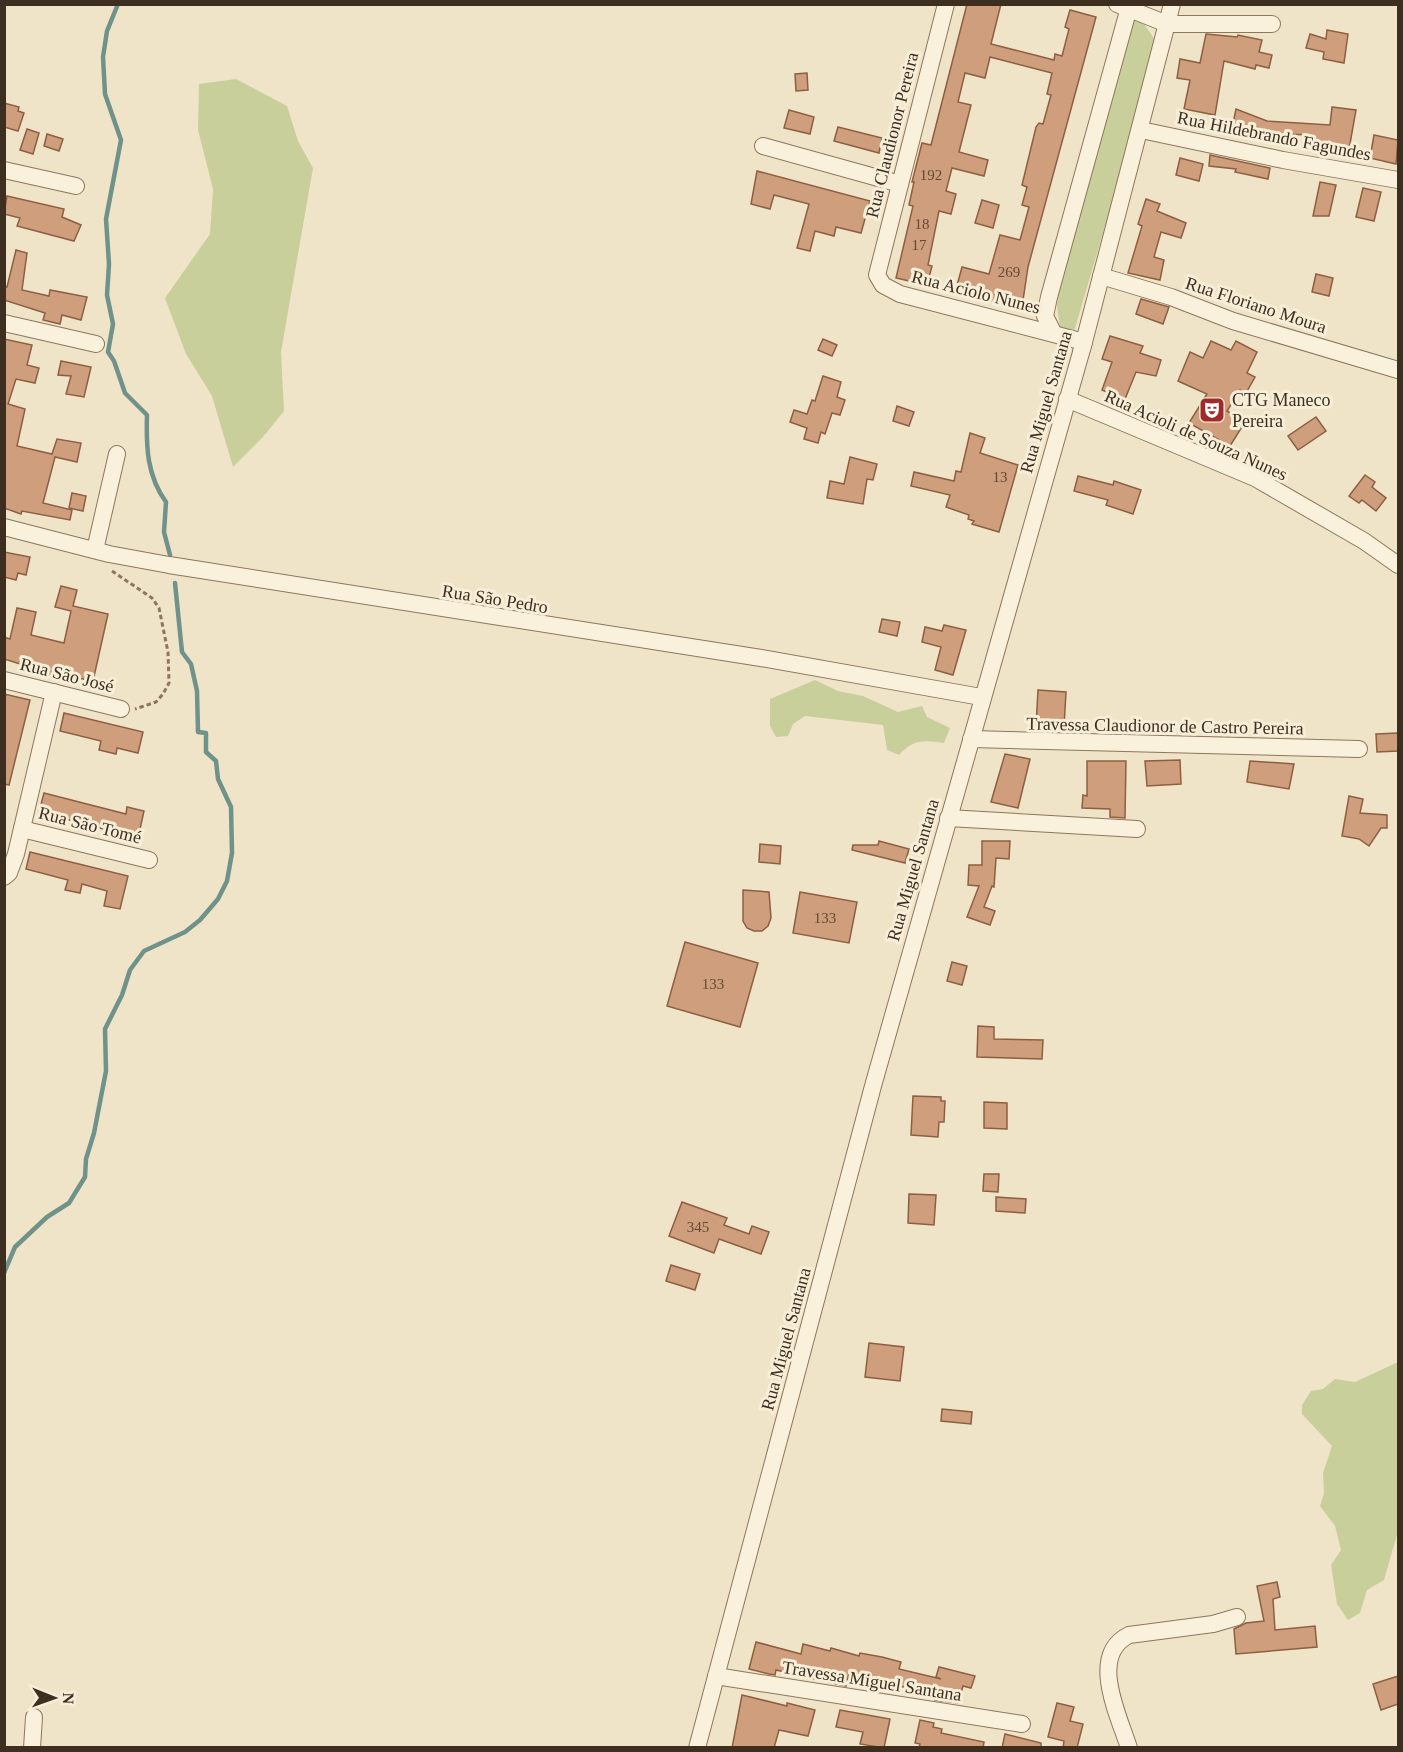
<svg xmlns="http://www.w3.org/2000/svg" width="1403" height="1752" font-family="'Times New Roman',serif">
	<rect width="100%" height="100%" fill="#f0e4c8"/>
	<g fill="#c9cf9b">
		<path d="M1131,15L1144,24L1158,44L1074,332L1060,328L1057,305L1060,278Z"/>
		<path d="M236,79L287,106L298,141L313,168L281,352L284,411L263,437L233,467L212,396L186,354L165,298L210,234L213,189L198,130L199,84Z"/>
		<path d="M815,680L838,691L863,696L898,712L922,706L927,717L950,728L944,743C924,740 913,739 899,755L887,750L883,725L805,716L793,724L788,736L776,737L770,726V699Z"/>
		<path d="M1398,1362V1531L1384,1580L1367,1590L1360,1613L1348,1620L1337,1604L1331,1565L1341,1550L1335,1526L1320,1506L1324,1493L1323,1473L1332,1446L1302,1414V1405L1311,1391L1323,1389L1335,1379L1355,1382Z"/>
	</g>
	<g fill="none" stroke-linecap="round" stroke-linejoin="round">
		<g stroke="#6f938a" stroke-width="4.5">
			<path d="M118,4L107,31L103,57L105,94L121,140L106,219L109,264L107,295L113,324L108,352L114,361L125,393L147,415C146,447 147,476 166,502L164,532L170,555"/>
			<path d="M4,1273L15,1247L47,1217L69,1203L85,1177L86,1159L94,1133L106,1071L105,1029L122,995L130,970L144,951L185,932L200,920L218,899L227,881L232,853L231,807L218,779L216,761L206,752V733L198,732L197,691L191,664L182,652L175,583"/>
		</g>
	</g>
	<g fill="#cf9f7d" stroke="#8d5f41" stroke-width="1.5">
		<path d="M967,4H1001L991,44L1054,60L1055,54L1062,56L1069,29L1065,27L1070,10L1096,17L1028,267L1022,307L955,293L962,267L989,274L1000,235L1020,240L1029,207L1022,205L1027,187L1022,185L1036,127L1039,123L1043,124L1051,95L1047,94L1052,73L990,57L985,78L965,73L958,102L971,105L959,152L988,160L984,176L952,168L946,191L956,194L951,214L939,211L928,265L932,266L927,285L896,278L913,206L909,205L914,182H912L922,143L931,145Z"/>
		<path d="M1327,30L1348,34L1344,63L1323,59L1324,52L1306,48L1310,34L1326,39Z"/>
		<path d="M1206,34L1237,37L1238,35L1262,40L1259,52L1272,55L1269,68L1256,65L1255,69L1224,61L1215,115L1184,109L1190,80L1177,78L1180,59L1200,63Z"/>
		<path d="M807,73L808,90L796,91L795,74Z"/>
		<path d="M4,103L19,107L18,111L24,113L18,131L4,127Z"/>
		<path d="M1332,107L1356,110L1348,155L1308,147L1310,135L1282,134L1280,143L1231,133L1236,109L1267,121L1330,125Z"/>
		<path d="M789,110L814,117L810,134L784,128Z"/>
		<path d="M838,127L882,138L879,153L834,141Z"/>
		<path d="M27,129L39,133L33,154L20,150Z"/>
		<path d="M47,134L63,139L59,151L44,146Z"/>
		<path d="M1374,135L1398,140L1396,164L1370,158Z"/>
		<path d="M1210,155L1270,168L1268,179L1235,172L1236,169L1209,166Z"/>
		<path d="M1180,158L1203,164L1199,181L1176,175Z"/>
		<path d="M757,171L870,201L861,233L836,227L834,236L815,231L810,251L797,248L809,204L774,195L770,209L751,204Z"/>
		<path d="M1320,182L1336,185L1329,216H1313Z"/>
		<path d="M1363,188L1381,192L1374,221L1356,217Z"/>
		<path d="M7,196L64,209L62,217L81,225L74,241L17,226L20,218L4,214Z"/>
		<path d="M1146,199L1160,204L1157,211L1186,223L1181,238L1161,232L1154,257L1164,260L1160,280L1128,273L1142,226L1138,224Z"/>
		<path d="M982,200L999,205L993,228L975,223Z"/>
		<path d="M16,250L27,253L22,290L49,296L50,290L87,297L81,320L62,315L60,324L43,320L45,313L4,300V286L7,287Z"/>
		<path d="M1316,274L1333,278L1329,296L1312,292Z"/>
		<path d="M1141,299L1169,307L1163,324L1136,314Z"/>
		<path d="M1110,336L1143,346L1140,353L1161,360L1156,376L1136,372L1125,399L1102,390L1112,362L1102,359Z"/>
		<path d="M4,339L32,345L27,365L39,368L35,383L16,379L8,404L25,409L17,446L52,454L57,439L81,443L77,462L55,457L43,503L72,510L70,520L22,511L21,514L4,508Z"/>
		<path d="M823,339L837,345L832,356L818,350Z"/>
		<path d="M1211,341L1231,350L1236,341L1257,352L1247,373L1255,377L1246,393L1240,390L1227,411L1245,422L1230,446L1189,423L1207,394L1178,381L1190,352L1203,358Z"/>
		<path d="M61,361L91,367L84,397L66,394L71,376L58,375Z"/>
		<path d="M823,376L841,382L837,397L845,400L840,415L832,413L825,434L821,432L818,443L804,439L807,428L790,422L794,410L807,414L812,400L815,401Z"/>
		<path d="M897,406L914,412L909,426L893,421Z"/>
		<path d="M1316,417L1326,431L1298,450L1288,436Z"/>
		<path d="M970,433L985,438L980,453L1018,465L999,532L972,524L974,521L968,519L969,515L946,507L950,495L911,486L914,472L954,481L956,471L961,472Z"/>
		<path d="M850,457L877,464L873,480L867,479L863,504L827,498L830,481L844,484Z"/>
		<path d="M1365,475L1375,482L1372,487L1386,498L1376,511L1362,500L1359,503L1349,496Z"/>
		<path d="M1078,476L1113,485L1114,481L1141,490L1133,514L1106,505L1108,500L1074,491Z"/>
		<path d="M72,493L86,496L83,511L69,508Z"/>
		<path d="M4,552L30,557L26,575L18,573L16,580L4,577Z"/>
		<path d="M61,586L77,590L73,606L108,614L93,681L58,674L57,677L43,674V671L4,659V637L10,639L17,608L36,612L31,635L64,643L71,611L55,607Z"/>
		<path d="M882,619L900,622L897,636L879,632Z"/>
		<path d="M944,625L966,630L953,675L935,670L941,647L922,642L925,627L942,631Z"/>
		<path d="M1038,690L1066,692L1064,727L1036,726Z"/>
		<path d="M4,694L30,700L9,785L4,784Z"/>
		<path d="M64,713L143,732L138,753L117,748L116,754L99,750L101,741L60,731Z"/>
		<path d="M1398,733V751L1377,752L1376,734Z"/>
		<path d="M1005,754L1030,759L1018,808L991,802Z"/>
		<path d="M1180,760L1181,784L1147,786L1145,761Z"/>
		<path d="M1087,761H1126L1125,818L1110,817V809L1082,808L1083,795L1087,796Z"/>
		<path d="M1250,761L1294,764L1289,789L1247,782Z"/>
		<path d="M44,793L126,814L127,807L144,811L138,838L39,812Z"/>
		<path d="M1349,796L1363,799L1360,813L1387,815V828H1381L1369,846L1359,839L1342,836Z"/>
		<path d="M879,841L909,849L905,863L852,850L853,845H878Z"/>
		<path d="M982,841H1010L1009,859L996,858L994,887L992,886L984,907L995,911L990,925L967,917L979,886L968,885L969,865H982Z"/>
		<path d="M760,844L781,846L780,864L759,862Z"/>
		<path d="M30,852L128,876L120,909L104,906L107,891L82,884L80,893L65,890L68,880L26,869Z"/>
		<path d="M743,890L769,892L771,918L768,926L762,931H754L747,928L743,921Z"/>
		<path d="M800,892L857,902L849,943L793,933Z"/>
		<path d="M685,942L758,963L740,1027L667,1006Z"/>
		<path d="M952,962L967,966L962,985L947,981Z"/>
		<path d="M978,1026L994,1027V1039L1043,1040L1042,1059L977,1057Z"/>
		<path d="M913,1096L941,1097V1101H945L944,1122H939L938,1137L911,1135Z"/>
		<path d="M984,1102L1007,1103V1129L984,1128Z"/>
		<path d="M984,1174H999L998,1192L983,1191Z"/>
		<path d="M909,1194L936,1195L934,1225L908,1223Z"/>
		<path d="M996,1197L1026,1199L1025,1213L996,1211Z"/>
		<path d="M682,1202L727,1218L724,1225L749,1234L752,1226L769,1232L761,1254L719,1239L714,1253L669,1236Z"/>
		<path d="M671,1265L700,1274L695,1290L666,1281Z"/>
		<path d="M869,1343L904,1347L900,1381L865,1377Z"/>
		<path d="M942,1409L972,1412L971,1424L941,1421Z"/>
		<path d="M1277,1582L1280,1597L1273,1599L1275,1630L1315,1626L1317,1647L1236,1654L1234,1629L1246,1623L1264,1621L1257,1586Z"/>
		<path d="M756,1642L801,1654L803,1644L830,1651L831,1648L859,1656L860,1653L882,1657L901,1662L899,1669L941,1679L936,1677L939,1667L975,1676L971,1688L963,1686L958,1703L935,1700L936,1695L849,1674L846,1686L776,1670L775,1675L769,1674L749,1669Z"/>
		<path d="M1398,1676V1704L1381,1710L1373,1684Z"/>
		<path d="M742,1695L787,1706V1703L815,1710L808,1736L779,1730L774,1748H732Z"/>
		<path d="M1057,1703L1074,1707L1070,1721L1083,1724L1077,1748H1063L1064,1741L1048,1737Z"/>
		<path d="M840,1710L890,1719L884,1748L860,1744L863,1732L836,1727Z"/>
		<path d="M920,1720L934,1723L933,1727L942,1729L941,1733L984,1742L983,1748H919L920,1744L915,1743Z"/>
		<path d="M1005,1734L1041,1743V1748H1002Z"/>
	</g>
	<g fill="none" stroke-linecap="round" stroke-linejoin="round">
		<g stroke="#8d765c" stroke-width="18">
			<g id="minor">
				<path d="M946,4L877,275L883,285L900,294L1084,342L1081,352"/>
				<path d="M1117,4L1167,24H1272"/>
				<path d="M1141,130L1283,160L1398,180"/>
				<path d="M763,146L900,184"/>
				<path d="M4,170L76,186"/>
				<path d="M1101,276L1171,297L1233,321L1398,370"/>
				<path d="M4,323L96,344"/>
				<path d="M1053,332L1045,316L1049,297L1130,4"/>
				<path d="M1067,399L1255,478L1364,541L1398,565"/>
				<path d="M4,527L109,554L169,565L761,658L981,697"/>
				<path d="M95,550L117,454"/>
				<path d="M4,680L121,709"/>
				<path d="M971,739L1359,749"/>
				<path d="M948,818L1137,829"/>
				<path d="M22,829L149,860"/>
				<path d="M4,877L9,873L16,854L54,692"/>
				<path d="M716,1676L1022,1724"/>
				<path d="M32,1748L34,1717"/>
				<path d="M697,1748L873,1086L1084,342L1172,4"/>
				<path d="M1129,1748C1119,1716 1088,1655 1129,1635L1213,1624L1237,1617"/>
			</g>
		</g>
		<path stroke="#8d765c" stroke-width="3" stroke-dasharray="4.5 3" stroke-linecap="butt" d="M112,571L152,598L159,608L168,652L169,683L163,694L156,702L135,709"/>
		<use href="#minor" stroke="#faf1dc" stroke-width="16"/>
	</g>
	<defs>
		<g id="theatre-square" transform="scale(1.35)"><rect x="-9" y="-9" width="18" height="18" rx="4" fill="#9e2a2b" stroke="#f7eed8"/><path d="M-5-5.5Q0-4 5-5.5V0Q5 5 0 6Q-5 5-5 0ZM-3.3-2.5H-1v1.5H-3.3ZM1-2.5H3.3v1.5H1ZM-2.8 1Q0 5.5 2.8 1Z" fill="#fff"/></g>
	</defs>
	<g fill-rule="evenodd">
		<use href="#theatre-square" x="1212" y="410"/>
	</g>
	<g text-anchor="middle" stroke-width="6" stroke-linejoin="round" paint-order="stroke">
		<g font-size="15" fill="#624a37">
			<text x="931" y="180">192</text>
			<text x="922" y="229">18</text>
			<text x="919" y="250">17</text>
			<text x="1009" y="277">269</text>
			<text x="1000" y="482">13</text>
			<text x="825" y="923">133</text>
			<text x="713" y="989">133</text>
			<text x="698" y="1232">345</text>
		</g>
		<g font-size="18" fill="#3d2e20" stroke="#f7eed8">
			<text transform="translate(892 135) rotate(-76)" y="6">Rua Claudionor Pereira</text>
			<text transform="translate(1274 136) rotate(11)" y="6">Rua Hildebrando Fagundes</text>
			<text transform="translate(976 292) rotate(14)" y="6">Rua Aciolo Nunes</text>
			<text transform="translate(1256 305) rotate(18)" y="6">Rua Floriano Moura</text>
			<text transform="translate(1046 402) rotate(-74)" y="6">Rua Miguel Santana</text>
			<text transform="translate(1196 435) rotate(24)" y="6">Rua Acioli de Souza Nunes</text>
			<text transform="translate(495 599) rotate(9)" y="6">Rua São Pedro</text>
			<text transform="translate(67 675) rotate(14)" y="6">Rua São José</text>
			<text transform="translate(1165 726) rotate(1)" y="6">Travessa Claudionor de Castro Pereira</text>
			<text transform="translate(90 825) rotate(14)" y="6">Rua São Tomé</text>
			<text transform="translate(913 870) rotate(-74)" y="6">Rua Miguel Santana</text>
			<text transform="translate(786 1339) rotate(-75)" y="6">Rua Miguel Santana</text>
			<text transform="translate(872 1681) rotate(9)" y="6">Travessa Miguel Santana</text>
		</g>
		<g font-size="18" fill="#3d2e20" stroke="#f7eed8" text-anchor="start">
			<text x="1232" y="406">CTG Maneco<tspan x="1232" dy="21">Pereira</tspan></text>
		</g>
	</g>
	<rect width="1403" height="1752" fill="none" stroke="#3d2e20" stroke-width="12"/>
	<g transform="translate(54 1698) rotate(91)" stroke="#f7eed8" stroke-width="4.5" paint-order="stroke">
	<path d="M0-4.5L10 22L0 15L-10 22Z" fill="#3d2e20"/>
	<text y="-9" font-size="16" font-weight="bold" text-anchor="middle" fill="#3d2e20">N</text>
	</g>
</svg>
